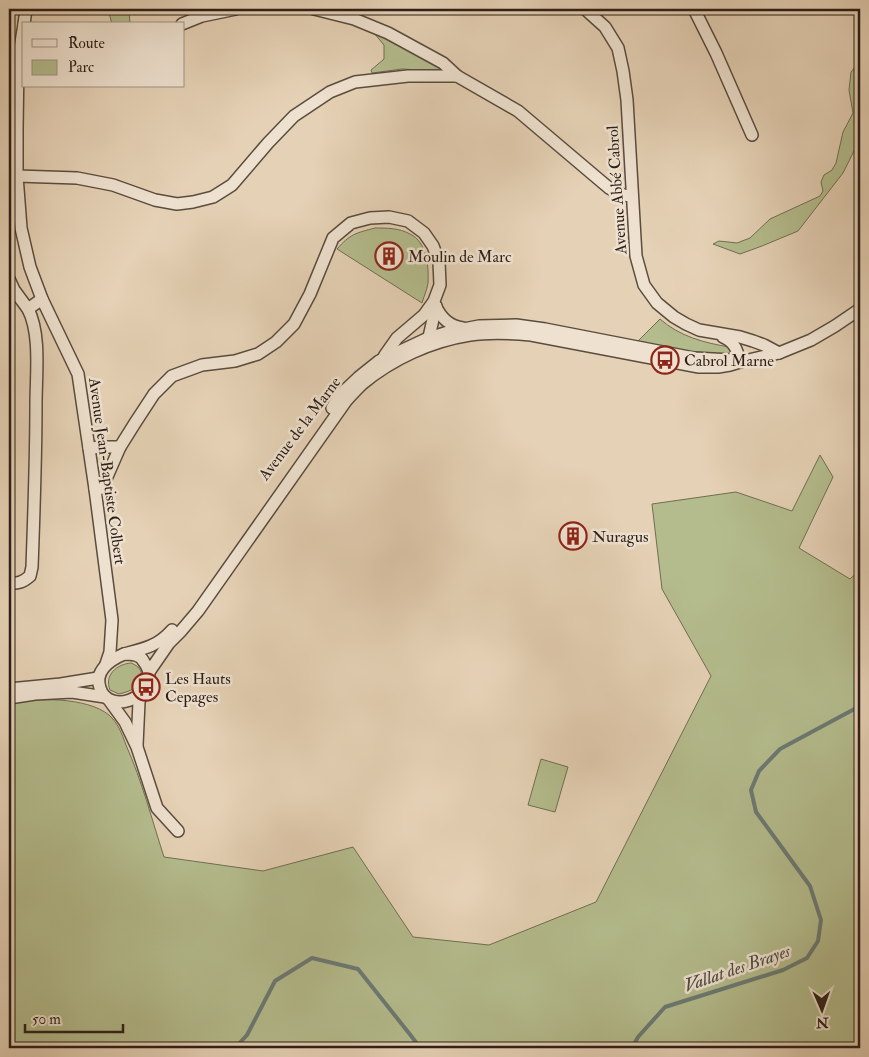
<svg xmlns="http://www.w3.org/2000/svg" width="869" height="1057" font-family="'IM FELL Double Pica',serif">
	<rect width="100%" height="100%" fill="#e5d1b5"/>
	<filter id="stains"><feTurbulence type="fractalNoise" baseFrequency=".004" numOctaves="4"/><feColorMatrix values="0 0 0 0 .2 0 0 0 0 .09 0 0 0 0 .02 0 0 0 .5 -.17"/></filter>
	<radialGradient id="worn" r=".72"><stop offset=".6" stop-color="#630" stop-opacity="0"/><stop offset="1" stop-color="#630" stop-opacity=".3"/></radialGradient>
	<g fill="#b4bc8d" stroke="#706e52">
		<path d="M108,9H129L130,24H112Z"/>
		<path d="M374,33L442,67V70L438,71L402,69L372,73L371,70L384,59V45Z"/>
		<path d="M860,61V139L843,173L798,231L762,246L740,254L713,244L719,241L737,243L750,238L770,219L820,196L823,191L821,182L824,175L832,170L836,163L843,132L853,113L849,90L851,72Z"/>
		<path d="M375,228C387,228 399,228 410,234C427,242 429,267 428,283C427,290 424,296 422,303L337,249C350,234 356,233 375,228Z"/>
		<path d="M660,319C679,336 704,343 730,347L732,350L730,353L724,354L685,351L638,341Z"/>
		<path d="M820,455L833,477L799,548L850,579L860,570V1048H9V704C35,697 87,697 109,715C118,723 122,734 126,745C142,781 152,820 164,857L263,871L353,847L413,937L489,945L596,902L711,676L662,589L652,504L736,492L792,511Z"/>
		<path d="M131,663C147,669 143,683 131,690C127,692 123,693 119,694L110,690C104,675 117,664 131,663Z"/>
		<path d="M541,759L568,767L555,812L528,805Z"/>
	</g>
	<g fill="none" stroke-linecap="round" stroke-linejoin="round">
		<g stroke="#6c7a74" stroke-width="4">
			<path d="M235,1048L247,1035L275,981L312,958L358,969L412,1037L420,1048"/>
			<path d="M632,1048L638,1037L665,1007L783,970L807,958L818,941L821,920L810,886L756,812L751,790L759,771L780,749L860,706"/>
		</g>
		<g stroke="#5a4c3f" stroke-width="14">
			<g id="street">
				<path d="M314,9L354,19L388,33L443,63L457,76L518,111L609,188L623,195L632,196"/>
				<path d="M585,9L605,27L618,48L623,71L627,100L636,256L644,285L657,303L674,317L686,324L699,330L740,337L753,341L764,345L779,353"/>
				<path d="M694,9L716,53L752,135"/>
				<path d="M24,24L18,61L17,129V176L21,228L30,267L42,299L78,374L95,489L112,620L110,652L106,664"/>
				<path d="M24,24L26,9"/>
				<path d="M182,24L202,16L236,9"/>
				<path d="M17,176L77,178L113,185L155,200L177,204L193,202L213,197L232,185L268,143L294,116L330,92L355,82L408,76H457"/>
				<path d="M9,279L14,290L28,309"/>
				<path d="M435,305C441,318 449,326 463,328"/>
				<path d="M723,337C735,342 737,350 740,362"/>
				<path d="M427,343L429,337L436,306"/>
				<path d="M332,408L341,394L359,377L379,361L426,339L448,332L479,326L516,325L545,329L694,358L731,360"/>
				<path d="M89,448L105,447H120"/>
				<path d="M95,489L102,488L120,447L135,423L154,394L172,376L202,365L235,361L258,354L276,342L294,324L310,294L333,238L351,223L370,218L389,217L408,221L424,233L433,246L439,262L440,285L434,301L424,315L397,338L385,355L383,359"/>
				<path d="M9,583C18,584 23,582 30,576L32,567C34,512 36,458 36,403C36,375 41,334 28,309L42,299"/>
				<path d="M124,654C144,649 158,646 172,630"/>
				<path d="M124,654C128,654 132,654 135,655C140,656 142,658 144,662C160,683 134,707 113,701C106,699 102,695 100,688C94,671 110,660 124,654Z"/>
				<path d="M149,672L169,643L181,631L198,611L346,401C351,395 357,389 362,384C392,359 431,341 470,335C490,332 511,333 531,335L699,367H718L730,365L740,362L779,353L811,340L835,326L860,309"/>
				<path d="M9,689L61,684L98,678"/>
				<path d="M9,698L35,694L72,692L105,697"/>
				<path d="M109,700L125,722L137,747L157,808L178,831"/>
				<path d="M137,745L139,702L142,692"/>
			</g>
		</g>
		<use href="#street" stroke="#eee1cf" stroke-width="11"/>
	</g>
	<defs>
		<g id="building-ring" transform="scale(1.4375)"><circle r="9.5" fill="#eee1cf" stroke="#8f2418" stroke-width="1.5"/><path d="M-4-6H4V6H1V3H-1V6H-4ZM-2.5-4.3h1.7v1.8h-1.7ZM.8-4.3h1.7v1.8H.8ZM-2.5-1h1.7V.8h-1.7ZM.8-1h1.7V.8H.8Z" fill="#8f2418"/></g>
		<g id="bus-ring" transform="scale(1.4375)"><circle r="9.5" fill="#eee1cf" stroke="#8f2418" stroke-width="1.5"/><path d="M-5-6H5V4H4V6H2V4H-2V6H-4V4H-5ZM-3.5-4V0h7V-4ZM-3.5 1.2v1.5H-2V1.2ZM2 1.2v1.5H3.5V1.2Z" fill="#8f2418"/></g>
	</defs>
	<g fill-rule="evenodd">
		<use href="#building-ring" x="389" y="256"/>
		<use href="#bus-ring" x="665" y="360"/>
		<use href="#building-ring" x="573" y="536"/>
		<use href="#bus-ring" x="146" y="687"/>
	</g>
	<g text-anchor="middle" stroke-width="5" stroke-linejoin="round" paint-order="stroke">
		<g font-size="16" fill="#2c1f18" stroke="#eee1cf">
			<text transform="translate(616 190) rotate(-94)" y="6">Avenue Abbé Cabrol</text>
			<text transform="translate(299 428) rotate(-53)" y="6">Avenue de la Marne</text>
			<text transform="translate(108 471) rotate(82)" y="6">Avenue Jean-Baptiste Colbert</text>
		</g>
		<g font-size="16" fill="#2c1f18" stroke="#eee1cf" text-anchor="start">
			<text x="408" y="262">Moulin de Marc</text>
			<text x="684" y="366">Cabrol Marne</text>
			<text x="592" y="542">Nuragus</text>
			<text x="165" y="684">Les Hauts<tspan x="165" dy="18">Cepages</tspan></text>
		</g>
		<g font-size="18" font-style="italic" fill="#4c4c46" stroke="#eee1cf">
			<text transform="translate(737 968) rotate(-19)" y="6">Vallat des Brayes</text>
		</g>
	</g>
	<rect width="869" height="1057" fill="none" stroke="#e5d1b5" stroke-width="30"/>
	<rect x="10" y="10" width="849" height="1037" fill="none" stroke="#2c1f18" stroke-width="2.5"/>
	<rect x="15" y="15" width="839" height="1027" fill="none" stroke="#2c1f18"/>
	<rect x="22" y="22" width="162" height="65" fill="#eee1cf" stroke="#a09386"/>
	<rect x="32" y="39" width="25" height="8" fill="#eee1cf" stroke="#a09386"/>
	<text x="68" y="48" font-size="15" fill="#2c1f18">Route</text>
	<rect x="32" y="60" width="25" height="15" fill="#b4bc8d" stroke="#a09386"/>
	<text x="68" y="72" font-size="15" fill="#2c1f18">Parc</text>
	<g transform="translate(822 1010) rotate(178)" stroke="#eee1cf" stroke-width="4" paint-order="stroke">
	<path d="M0-4L9 19L0 12L-9 19Z" fill="#2c1f18"/>
	<text y="-8" font-size="14" font-weight="bold" text-anchor="middle" fill="#2c1f18">N</text>
	</g>
	<path d="M25 1024v8h98v-8" fill="none" stroke="#2c1f18" stroke-width="2.5"/>
	<text x="32" y="1024" font-size="15" fill="#2c1f18" stroke="#eee1cf" stroke-width="4" paint-order="stroke">50 m</text>
	<rect width="100%" height="100%" filter="url(#stains)"/>
	<rect width="100%" height="100%" fill="url(#worn)"/>
</svg>
